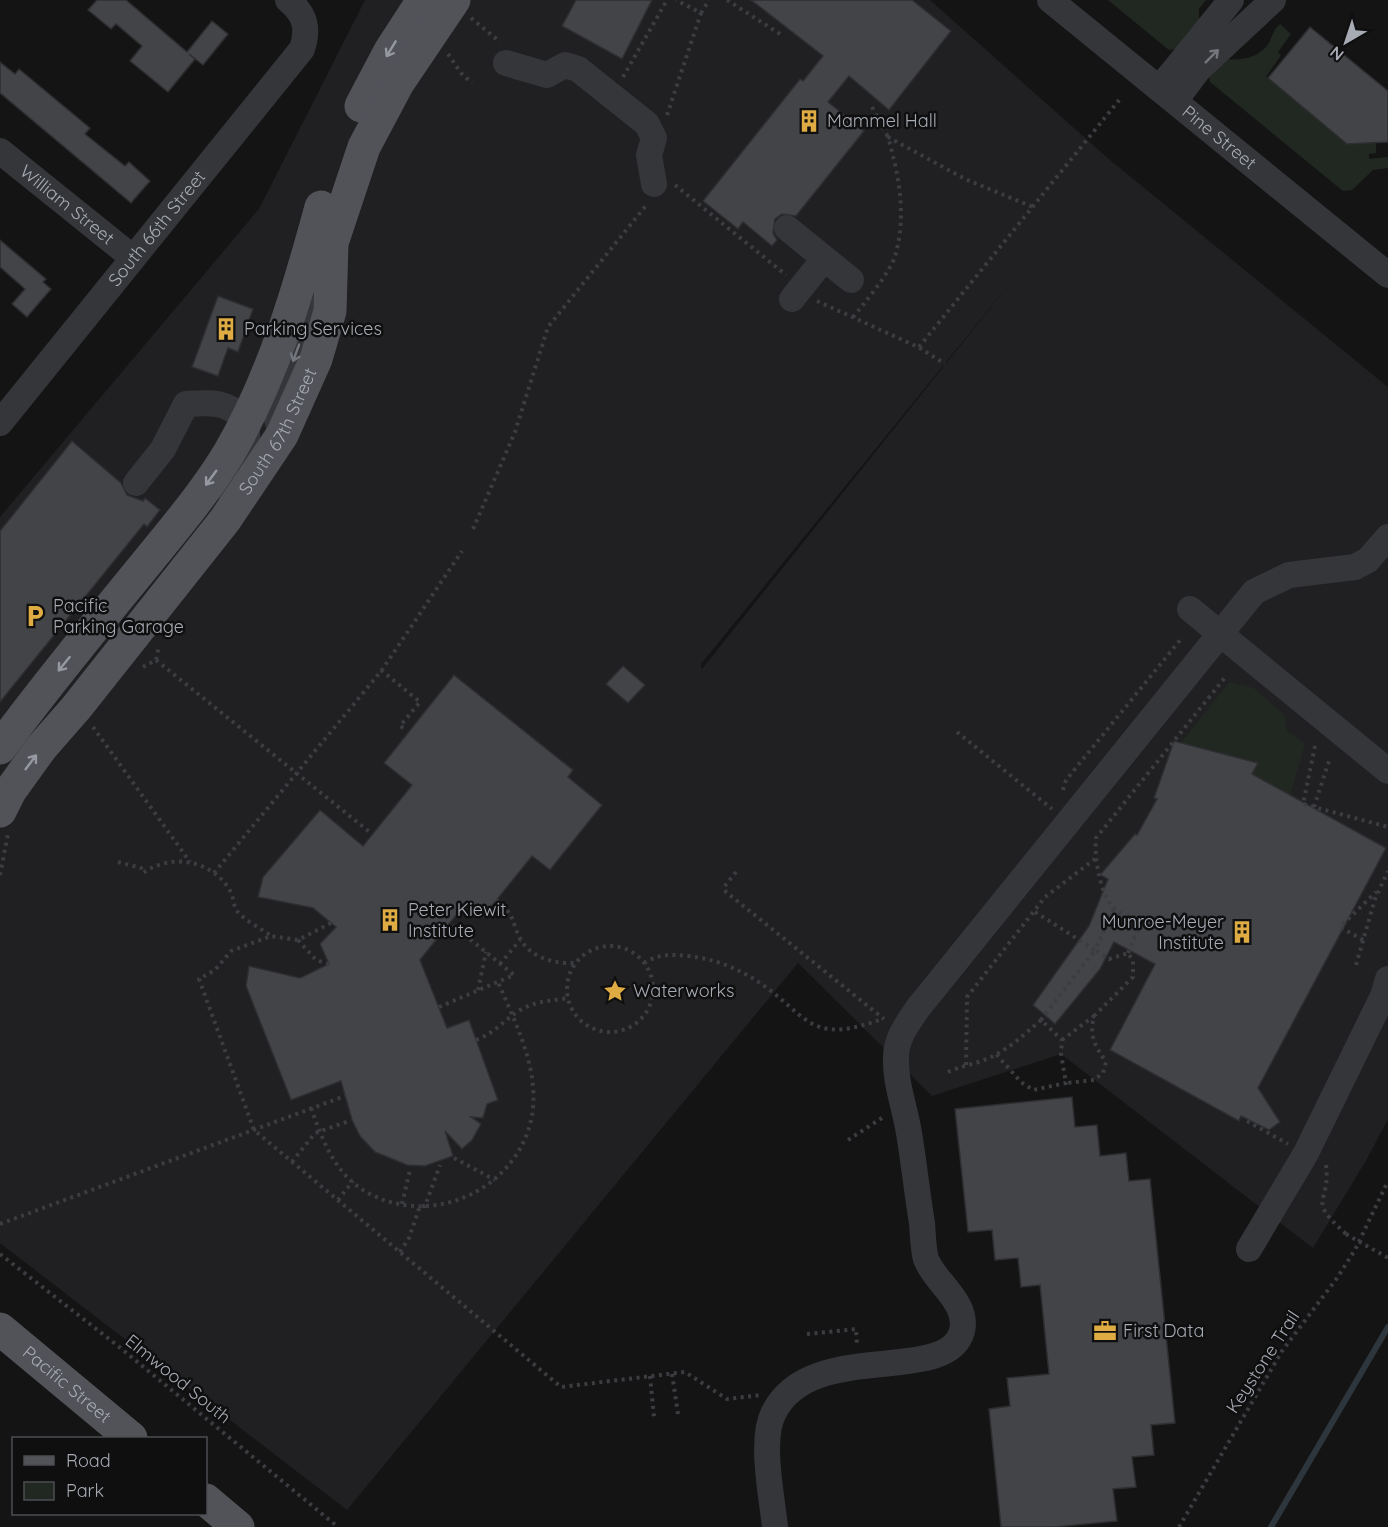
<svg xmlns="http://www.w3.org/2000/svg" width="1388" height="1527" font-family="Quicksand,sans-serif">
	<rect width="100%" height="100%" fill="#141415"/>
	<path fill="#202022" fill-rule="evenodd" d="M365,0H930L1110,160L1388,387V1119L1367,1159L1313,1248L1061,1054L932,1096L798,963L347,1510L0,1243V517L259,209ZM1020,271L702,669H701V664Z"/>
	<g fill="#212821">
		<path d="M1108,0H1206L1199,9V27L1175,49L1169,50Z"/>
		<path d="M1280,24L1291,34L1278,52L1281,55L1266,77L1347,143L1376,142V153L1369,154V159L1388,157V168L1373,170L1352,190L1343,191L1210,82L1209,76L1224,59C1241,61 1261,58 1270,41C1273,34 1274,29 1280,24Z"/>
		<path d="M1229,682L1254,688L1285,716L1287,731L1305,744L1290,795L1252,774L1257,764L1181,743Z"/>
	</g>
	<g fill="none" stroke-linecap="round" stroke-linejoin="round">
		<path stroke="#2e363d" stroke-width="6" d="M1271,1527L1388,1327"/>
	</g>
	<g fill="#434448" stroke="#2e2e31" stroke-width="1.5">
		<path d="M97,0H126L187,52L212,21L228,34L203,65L189,54L195,59L168,92L130,61L142,46L116,24L111,29L88,10Z"/>
		<path d="M576,0H652L622,59L562,26Z"/>
		<path d="M751,0H912L951,31L889,110L849,76L828,102L864,131L796,216L782,214L775,219L773,233L777,240L772,246L743,222L738,229L703,201L800,79L803,81L823,56Z"/>
		<path d="M1310,27L1388,91V142L1347,144L1268,78Z"/>
		<path d="M0,62L15,74L19,69L90,128L85,134L125,166L129,162L150,181L131,203L0,93Z"/>
		<path d="M0,240L46,279L43,282L51,289L27,317L12,304L25,289L0,267Z"/>
		<path d="M218,296L253,309L238,352L228,348L218,376L192,367Z"/>
		<path d="M72,441L121,483L127,495L143,501L145,498L160,510L147,527L144,524L0,702V531Z"/>
		<path d="M623,666L645,685L628,703L606,684Z"/>
		<path d="M454,675L573,770L568,777L602,805L550,870L532,856L483,917L465,904L420,960L447,1028L469,1020L498,1100L487,1104L483,1118L471,1117L481,1124L472,1140L462,1149L445,1131L453,1156L425,1166L407,1165L375,1152L360,1136L352,1120L341,1081L291,1100L246,986L249,966L300,978L329,964L320,944L336,927L313,908L258,897L263,877L320,810L363,846L412,785L384,763Z"/>
		<path d="M1174,741L1258,763L1252,774L1386,848L1258,1088L1280,1122L1269,1130L1241,1116L1239,1121L1110,1050L1155,964L1114,942L1100,969L1055,1024L1033,1005L1089,926L1108,879L1100,875L1135,834L1137,835L1157,799L1154,798Z"/>
		<path d="M1072,1097L1075,1127L1097,1125L1100,1156L1126,1153L1129,1181L1150,1179L1175,1423L1151,1425L1154,1455L1132,1457L1136,1487L1113,1489L1117,1521L1055,1527H1001L989,1409L1010,1406L1007,1378L1049,1374L1040,1285L1021,1287L1018,1258L995,1260L992,1230L968,1232L955,1109Z"/>
	</g>
	<g fill="none" stroke-linecap="round" stroke-linejoin="round">
		<g stroke="#3b3d41" stroke-width="4" stroke-dasharray="3 4.5" stroke-linecap="butt">
			<path d="M727,0L780,34"/>
			<path d="M701,13L709,0"/>
			<path d="M471,18L500,42"/>
			<path d="M448,54L461,73L472,83"/>
			<path d="M623,77L667,0"/>
			<path d="M872,107L888,137"/>
			<path d="M667,115L701,13L676,0"/>
			<path d="M675,185L786,275"/>
			<path d="M817,301L918,347L945,364"/>
			<path d="M853,317C864,304 891,271 895,256C907,216 899,176 888,137L965,179L1033,207"/>
			<path d="M919,347L1120,99"/>
			<path d="M473,529L515,432L548,327L648,203"/>
			<path d="M156,660L372,834"/>
			<path d="M143,667L156,660L159,646"/>
			<path d="M381,670L420,702L400,726L406,730"/>
			<path d="M93,727L190,862"/>
			<path d="M957,732L1052,809"/>
			<path d="M1315,746L1303,804L1388,827"/>
			<path d="M1063,790L1066,780L1181,639"/>
			<path d="M1314,807L1330,758"/>
			<path d="M118,862L141,868L143,873C171,853 211,860 229,889C234,896 233,906 237,911C245,921 261,928 271,936"/>
			<path d="M736,872L724,887L726,892L884,1019"/>
			<path d="M214,873L382,670L462,551"/>
			<path d="M0,875L8,834"/>
			<path d="M496,900C518,918 510,921 521,940C532,959 557,964 576,963"/>
			<path d="M1035,912L1095,950L1114,909"/>
			<path d="M331,923L298,940L271,936L231,951L215,970L199,979L254,1130L561,1387L685,1372L727,1399L761,1395"/>
			<path d="M298,940L316,960L329,964"/>
			<path d="M1363,940L1340,927L1376,892"/>
			<circle cx="610" cy="989" r="43"/>
			<path d="M1128,953L1140,924C1132,919 1122,915 1115,909C1100,896 1094,857 1096,838L1227,675"/>
			<path d="M644,963C659,954 671,954 688,956C725,960 754,976 782,1000C794,1010 805,1022 820,1027C841,1034 863,1025 883,1019"/>
			<path d="M500,964L520,940"/>
			<path d="M1356,965L1375,899L1388,871"/>
			<path d="M478,990L486,952"/>
			<path d="M439,1007L514,975L450,923"/>
			<path d="M1041,1020L1095,950L1109,959L1128,953L1133,961V977L1094,1016"/>
			<path d="M476,1040C495,1033 504,1020 520,1010C535,1001 551,1001 568,998"/>
			<path d="M1062,1040L1094,1016C1089,1036 1095,1046 1106,1062L1103,1073L1094,1080L1066,1083"/>
			<path d="M966,1065L967,997L1045,897L1095,859"/>
			<path d="M948,1072C961,1066 976,1064 989,1058C1009,1049 1025,1034 1041,1020L1062,1040L1061,1054L1066,1083L1033,1090L1021,1082L996,1054"/>
			<path d="M311,1108C323,1141 335,1175 368,1193C436,1230 525,1185 533,1108C537,1064 515,1022 498,982"/>
			<path d="M1247,1121L1288,1144"/>
			<path d="M848,1140L885,1116"/>
			<path d="M454,1158L495,1180"/>
			<path d="M292,1162L315,1133L349,1121"/>
			<path d="M1326,1165C1331,1206 1305,1197 1346,1234"/>
			<path d="M338,1200L353,1181"/>
			<path d="M402,1204L410,1170"/>
			<path d="M0,1224L345,1096"/>
			<path d="M400,1252L409,1238L420,1206H425L440,1165"/>
			<path d="M0,1254L118,1346L338,1527"/>
			<path d="M807,1334L856,1329L857,1345"/>
			<path d="M672,1374L678,1414"/>
			<path d="M650,1376L654,1417"/>
			<path d="M1179,1527L1282,1351L1337,1278L1355,1250L1388,1181"/>
		</g>
		<g stroke="#35363a" stroke-width="26">
			<path id="s1" d="M1050,0L1388,275"/>
			<path d="M506,63L547,75L565,65L578,69L647,124L654,138L649,155L654,184"/>
			<path d="M1159,89L1231,0"/>
			<path d="M1175,101L1198,70L1273,0"/>
			<path id="s2" d="M0,151L133,258"/>
			<path d="M787,228L851,280"/>
			<path d="M792,299L824,259"/>
			<path id="s3" d="M0,423L302,49C309,28 305,14 288,0"/>
			<path d="M282,435L275,413L308,323L317,284L309,263"/>
			<path d="M136,483L163,449L186,404C213,402 225,401 247,420C248,448 245,467 230,491"/>
			<path d="M1190,609L1388,771"/>
			<path d="M1249,1249L1306,1153L1383,996L1388,979"/>
			<path d="M775,1527C772,1497 760,1441 773,1414C809,1337 947,1387 962,1331C969,1302 934,1282 926,1259C923,1249 923,1235 922,1223C917,1193 914,1163 909,1133C905,1107 895,1084 896,1057C896,1038 908,1023 918,1008L1254,592L1289,575L1355,567L1368,560L1388,537"/>
		</g>
		<g stroke="#525359" stroke-width="33">
			<path d="M361,106L390,51L423,0"/>
			<path d="M0,748C46,685 95,626 144,566C173,530 205,493 229,453C273,377 298,292 321,207"/>
			<path id="s4" d="M0,811L10,791L41,748L76,708L225,520L282,435L316,359L330,311L332,243L364,147L398,83L454,0"/>
			<path id="s5" d="M0,1329L131,1438"/>
			<path d="M206,1500L238,1527"/>
		</g>
		<path stroke="#3b3d41" stroke-width="4" stroke-dasharray="3 4.5" stroke-linecap="butt" d="M1346,1234L1388,1258"/>
	</g>
	<defs><path id="oneway-shaft" d="M-6 0H5M1.5-3L5.5 0L1.5 3" fill="none" stroke-width="1.6" stroke-linecap="round" stroke-linejoin="round" transform="scale(1.5)"/></defs>
	<g stroke="#9699a2">
		<use href="#oneway-shaft" transform="translate(391 49) rotate(121)"/>
		<use href="#oneway-shaft" transform="translate(211 478) rotate(126)"/>
		<use href="#oneway-shaft" transform="translate(64 664) rotate(129)"/>
		<use href="#oneway-shaft" transform="translate(31 762) rotate(-53)"/>
	</g>
	<g stroke="#74767d">
		<use href="#oneway-shaft" transform="translate(1212 56) rotate(-45)"/>
		<use href="#oneway-shaft" transform="translate(296 353) rotate(110)"/>
	</g>
	<defs>
		<g id="building-bare" transform="scale(1.8)"><path d="M-4-6H4V6H1V3H-1V6H-4ZM-2.5-4.3h1.7v1.8h-1.7ZM.8-4.3h1.7v1.8H.8ZM-2.5-1h1.7V.8h-1.7ZM.8-1h1.7V.8H.8Z" fill="#deac43" stroke="#0f0f10" stroke-width="2.5" paint-order="stroke"/></g>
		<g id="parking-bare" transform="scale(1.8)"><path d="M-3.5-5.5H1a3.5 3.5 0 0 1 0 7H-1V5.5H-3.5ZM-1-3.4V-.6H.8a1.4 1.4 0 0 0 0-2.8Z" fill="#deac43" stroke="#0f0f10" stroke-width="2.5" paint-order="stroke"/></g>
		<g id="sight-bare" transform="scale(1.8)"><path d="M0-6L1.8-2.2L6-1.7L2.9 1.2L3.7 5.4L0 3.3L-3.7 5.4L-2.9 1.2L-6-1.7L-1.8-2.2Z" fill="#deac43" stroke="#0f0f10" stroke-width="2.5" paint-order="stroke"/></g>
		<g id="office-bare" transform="scale(1.8)"><path d="M-6-3h4V-5.5h4V-3h4V5H-6ZM-1-4.5V-3h2v-1.5ZM-6 0V1H6V0Z" fill="#deac43" stroke="#0f0f10" stroke-width="2.5" paint-order="stroke"/></g>
	</defs>
	<g fill-rule="evenodd">
		<use href="#building-bare" x="809" y="121"/>
		<use href="#building-bare" x="226" y="329"/>
		<use href="#parking-bare" x="35" y="616"/>
		<use href="#building-bare" x="390" y="920"/>
		<use href="#building-bare" x="1242" y="932"/>
		<use href="#sight-bare" x="615" y="991"/>
		<use href="#office-bare" x="1105" y="1331"/>
	</g>
	<g text-anchor="middle" stroke-width="5" stroke-linejoin="round" paint-order="stroke">
		<g font-size="18" fill="#a7abb4" stroke="#0f0f10" text-anchor="start">
			<text x="827" y="127">Mammel Hall</text>
			<text x="244" y="335">Parking Services</text>
			<text x="53" y="612">Pacific<tspan x="53" dy="21">Parking Garage</tspan></text>
			<text x="408" y="916">Peter Kiewit<tspan x="408" dy="21">Institute</tspan></text>
			<text x="1224" y="928" text-anchor="end">Munroe-Meyer<tspan x="1224" dy="21">Institute</tspan></text>
			<text x="633" y="997">Waterworks</text>
			<text x="1123" y="1337">First Data</text>
		</g>
		<g font-size="18" fill="#a7abb4" stroke="#0f0f10">
			<text dy="6" stroke="none"><textPath href="#s1" startOffset="218">Pine Street</textPath></text>
			<text dy="6" stroke="none"><textPath href="#s2" startOffset="86">William Street</textPath></text>
			<text dy="6" stroke="none"><textPath href="#s3" startOffset="250">South 66th Street</textPath></text>
			<text dy="6" stroke="none"><textPath href="#s4" startOffset="472">South 67th Street</textPath></text>
			<text transform="translate(1263 1362) rotate(-57)" y="6">Keystone Trail</text>
			<text transform="translate(178 1379) rotate(39)" y="6">Elmwood South</text>
			<text dy="6" stroke="none"><textPath href="#s5" startOffset="87">Pacific Street</textPath></text>
		</g>
	</g>
	<rect x="12" y="1437" width="195" height="78" fill="#0f0f10" stroke="#4c4d52" stroke-width="1.5"/>
	<rect x="24" y="1456" width="30" height="9" fill="#525359" stroke="#4c4d52" stroke-width="1.5"/>
	<text x="66" y="1467" font-size="18" fill="#a7abb4">Road</text>
	<rect x="24" y="1482" width="30" height="18" fill="#212821" stroke="#4c4d52" stroke-width="1.5"/>
	<text x="66" y="1497" font-size="18" fill="#a7abb4">Park</text>
	<g transform="translate(1346 42) rotate(219)" stroke="#0f0f10" stroke-width="4.5" paint-order="stroke">
	<path d="M0-4.5L10 22L0 15L-10 22Z" fill="#a7abb4"/>
	<text y="-9" font-size="16" font-weight="bold" text-anchor="middle" fill="#a7abb4">N</text>
	</g>
</svg>
